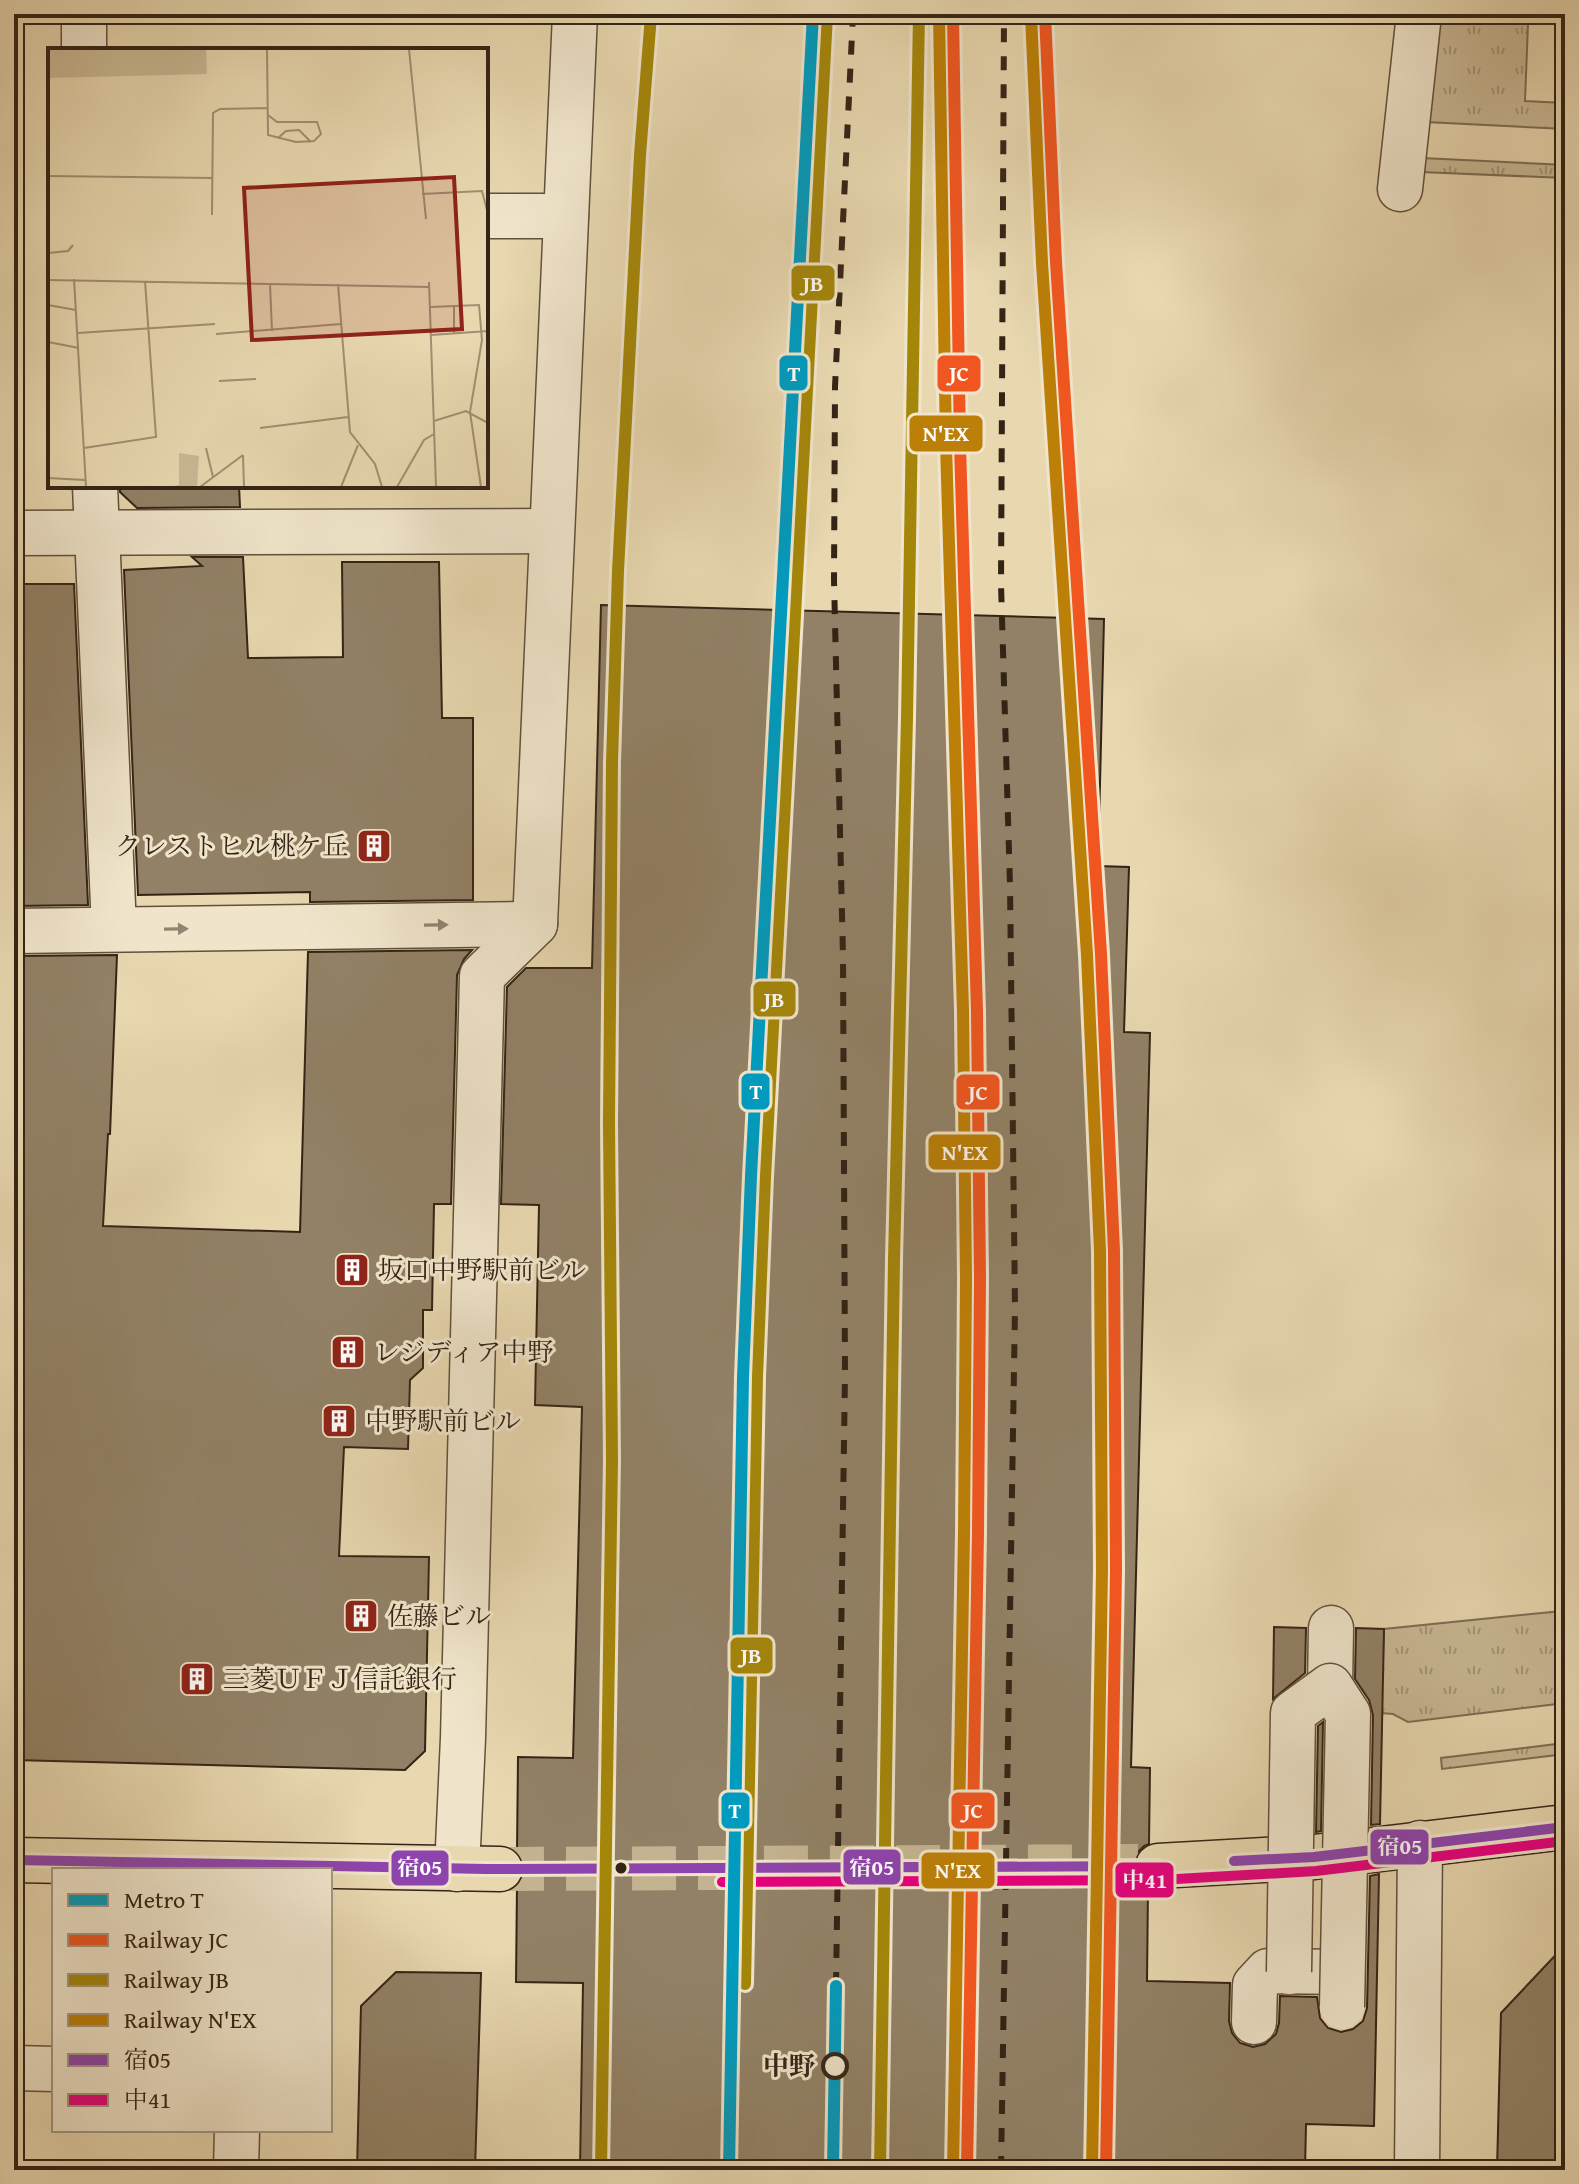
<svg xmlns="http://www.w3.org/2000/svg" width="1579" height="2184" font-family="'Gentium Book Plus','Noto Serif JP',serif">
	<defs>
		<pattern id="grass-tufts" width="24" height="20" patternUnits="userSpaceOnUse" patternTransform="scale(2)"><rect width="24" height="20" fill="#c9b995"/><path d="M3 7l-1-3M5 7V3M7 7l1-3M15 17l-1-3M17 17v-4M19 17l1-3" fill="none" stroke="#a49679"/></pattern>
	</defs>
	<rect width="100%" height="100%" fill="#e8d7af"/>
	<filter id="stains"><feTurbulence type="fractalNoise" baseFrequency=".0025" numOctaves="4"/><feColorMatrix values="0 0 0 0 .2 0 0 0 0 .09 0 0 0 0 .02 0 0 0 .5 -.17"/></filter>
	<radialGradient id="worn" r=".72"><stop offset=".6" stop-color="#630" stop-opacity="0"/><stop offset="1" stop-color="#630" stop-opacity=".3"/></radialGradient>
	<g fill="url(#grass-tufts)" stroke="#7e6e56" stroke-width="2">
		<path d="M1438,19L1528,24L1525,101L1565,103V129L1426,122Z"/>
		<path d="M1422,158L1565,165V178L1421,172Z"/>
		<path d="M1561,1611H1565V1703L1408,1722L1393,1714L1381,1713L1384,1629Z"/>
		<path d="M1565,1743V1754L1442,1769L1441,1758Z"/>
	</g>
	<g fill="#928166" stroke="#342416" stroke-width="2">
		<path d="M120,486H239L240,507L137,508L120,492Z"/>
		<path d="M192,557H243L248,658L343,657L342,562H439L442,718H473V900L310,902V892L138,895L124,570L202,566Z"/>
		<path d="M14,584H74L88,905L14,906Z"/>
		<path d="M601,605L1104,619L1098,866L1129,867L1124,1032L1150,1033L1131,1767L1150,1768L1149,1844L1144,1846L1136,1854L1133,1867L1138,1880L1148,1889L1147,1981L1230,1983L1229,2021L1232,2033L1240,2043L1253,2047L1265,2044L1276,2034L1279,2023L1280,1996L1317,1997L1320,2018L1328,2028L1341,2032L1353,2029L1363,2021L1367,2008L1370,1876L1379,1874L1374,2126L1306,2124L1305,2170H580L583,1983L516,1982L517,1886L522,1881L525,1869L522,1858L517,1852L518,1757L573,1758L582,1407L535,1405L539,1205L501,1204L507,987L526,968H592Z"/>
		<path d="M472,950L464,959L457,975L451,1204H434L432,1310H423V1368L410,1380L408,1449L344,1447L339,1556L429,1557L425,1751L405,1770L14,1760V956L117,955L110,1134H108L103,1226L300,1232L308,952Z"/>
		<path d="M1274,1627L1306,1628L1305,1673L1273,1699Z"/>
		<path d="M1356,1628L1384,1629L1380,1824L1371,1825L1373,1715L1369,1700L1355,1679Z"/>
		<path d="M1323,1722L1321,1831L1316,1832L1318,1726Z"/>
		<path d="M1565,1945V2170H1497L1501,2013Z"/>
		<path d="M396,1972L481,1973L475,2170H357L361,2006Z"/>
	</g>
	<g fill="none" stroke-linecap="round" stroke-linejoin="round">
		<path stroke="#c4b390" stroke-width="44" stroke-dasharray="44 22" stroke-linecap="butt" d="M500,1869L1158,1866"/>
		<g stroke="#61513c" stroke-width="47">
			<g id="minor">
				<path d="M84,14V50"/>
				<path d="M1400,189L1419,14"/>
				<path d="M486,216H566"/>
				<path d="M95,486L114,929"/>
				<path d="M14,533L551,531"/>
				<path d="M14,931L535,924"/>
				<path d="M1330,1686L1331,1628"/>
				<path d="M457,1869L463,1738L482,976L535,924L575,14"/>
				<path d="M1254,2022L1255,1985L1268,1971L1342,1972"/>
				<path d="M14,2068L54,2069"/>
				<path d="M236,2170L237,2130"/>
				<path d="M1417,2170L1420,1843"/>
			</g>
		</g>
		<g stroke="#342416" stroke-width="47">
			<g id="major">
				<path d="M14,1860L500,1869"/>
				<path d="M1158,1866L1314,1857L1565,1827"/>
			</g>
		</g>
		<use href="#minor" stroke="#f0e5cb" stroke-width="44"/>
		<use href="#major" stroke="#e8d7af" stroke-width="44"/>
		<g stroke="#342416" stroke-width="6" stroke-dasharray="14 14" stroke-linecap="butt">
			<path d="M836,1986L845,1374L843,956L834,580L835,387L853,14"/>
			<path d="M1001,2170L1015,1308L1010,885L1001,584L1004,14"/>
		</g>
		<g stroke="#61513c" stroke-width="47" stroke-linecap="butt">
			<path id="minor-bridge" d="M1289,1972L1293,1713L1330,1686L1348,1714L1342,2007"/>
		</g>
		<use href="#minor-bridge" stroke="#f0e5cb" stroke-width="44"/>
		<g stroke="#f0e5cb" stroke-width="16">
			<g id="bus-1">
				<path d="M14,1860L486,1869L1158,1866"/>
				<path d="M1234,1861L1314,1857L1565,1827"/>
			</g>
		</g>
		<g stroke="#f0e5cb" stroke-width="16">
			<path id="bus-2" d="M722,1882L1159,1880L1316,1871L1565,1841"/>
		</g>
		<use href="#bus-1" stroke="#8e44ad" stroke-width="10"/>
		<use href="#bus-2" stroke="#e5007d" stroke-width="10"/>
		<g stroke="#f0e5cb" stroke-width="18">
			<g id="rail-1">
				<path d="M953,14L960,445L977,1011L980,1278L978,1533L967,2170"/>
				<path d="M1045,14L1056,262L1101,954L1114,1251L1116,1570L1106,2170"/>
			</g>
		</g>
		<g stroke="#f0e5cb" stroke-width="18">
			<g id="rail-2">
				<path d="M745,1984L757,1377L765,1177L827,15"/>
				<path d="M601,2170L612,1460L609,1123L612,762L618,571L640,155L651,15"/>
				<path d="M880,2170L894,1260L907,718L919,14"/>
			</g>
		</g>
		<g stroke="#f0e5cb" stroke-width="18">
			<g id="rail-3">
				<path d="M939,14L946,445L963,1011L966,1279L964,1533L953,2170"/>
				<path d="M1031,15L1042,263L1087,955L1100,1251L1102,1570L1092,2170"/>
			</g>
		</g>
		<use href="#rail-1" stroke="#f15620" stroke-width="12"/>
		<use href="#rail-2" stroke="#a4860a" stroke-width="12"/>
		<use href="#rail-3" stroke="#bc7f07" stroke-width="12"/>
		<g stroke="#f0e5cb" stroke-width="18">
			<g id="metro-1">
				<path d="M729,2170L743,1377L751,1176L813,14"/>
				<path d="M833,2170L836,1986"/>
			</g>
		</g>
		<use href="#metro-1" stroke="#009bbf" stroke-width="12"/>
	</g>
	<defs><path id="oneway-solid" d="M-6-.8H1V-3.2L6.5 0L1 3.2V.8H-6Z" transform="scale(2)"/></defs>
	<g fill="#928470">
		<use href="#oneway-solid" transform="translate(436 925) rotate(-1)"/>
		<use href="#oneway-solid" transform="translate(176 929) rotate(-1)"/>
	</g>
	<defs>
		<g id="building-square" transform="scale(1.8)"><rect x="-9" y="-9" width="18" height="18" rx="4" fill="#8f2418" stroke="#f0e5cb"/><path d="M-4-6H4V6H1V3H-1V6H-4ZM-2.5-4.3h1.7v1.8h-1.7ZM.8-4.3h1.7v1.8H.8ZM-2.5-1h1.7V.8h-1.7ZM.8-1h1.7V.8H.8Z" fill="#fff"/></g>
	</defs>
	<g fill-rule="evenodd">
		<use href="#building-square" x="374" y="846"/>
		<use href="#building-square" x="352" y="1270"/>
		<use href="#building-square" x="348" y="1352"/>
		<use href="#building-square" x="339" y="1421"/>
		<use href="#building-square" x="361" y="1616"/>
		<use href="#building-square" x="197" y="1679"/>
	</g>
	<circle fill="#342416" stroke="#f0e5cb" stroke-width="3" cx="621" cy="1868" r="7"/>
	<circle fill="#f0e5cb" stroke="#342416" stroke-width="4" cx="835" cy="2066" r="12"/>
	<g text-anchor="middle" stroke-width="6" stroke-linejoin="round" paint-order="stroke">
		<g font-size="26" fill="#342416" stroke="#f0e5cb" text-anchor="start">
			<text x="348" y="855" text-anchor="end">クレストヒル桃ケ丘</text>
			<text x="378" y="1279">坂口中野駅前ビル</text>
			<text x="374" y="1361">レジディア中野</text>
			<text x="365" y="1430">中野駅前ビル</text>
			<text x="387" y="1625">佐藤ビル</text>
			<text x="223" y="1688">三菱ＵＦＪ信託銀行</text>
		</g>
		<g font-size="26" font-weight="bold" fill="#342416" stroke="#f0e5cb" text-anchor="end">
			<text x="815" y="2075">中野</text>
		</g>
	</g>
	<g transform="translate(48 48)">
		<rect width="440" height="440" fill="#e8d7af"/>
		<path d="M0,1H158L159,26L0,30ZM131,405L151,408L149,439H120L131,437Z" fill="#c9b995"/>
		<path fill="none" stroke="#a08f72" stroke-width="2" d="M219,1L220,87L248,94L266,93L273,86L269,74H229L220,67M361,1L378,171M230,90L238,83L251,82L263,94M0,128L165,130M374,146L434,143L440,166M164,167L165,65L172,61L220,60M0,205L20,203L25,197M26,231L38,439M0,232L382,239M381,234L388,439M222,236L224,283M290,236L302,384L327,416L334,439M0,257L28,262M382,259L431,257L434,292L422,364L433,439M406,259V286M30,285L167,276M168,286L293,276M383,287L440,283M0,294L31,300M171,333L208,331M386,373L418,363L440,375M212,380L300,369M36,400L108,389L97,233M158,400L165,429M195,407L196,439M0,430L37,432M152,439L195,407M293,439L310,397M349,439L376,392L386,386"/>
		<path fill="#8f2418" fill-opacity="0.15" stroke="#8f2418" stroke-width="4" d="M406,129L414,281L204,292L196,140Z"/>
		<rect width="440" height="440" fill="none" stroke="#342416" stroke-width="4"/>
	</g>
	<g stroke="#f0e5cb" stroke-width="3">
		<rect x="790" y="264" width="46" height="38" rx="8" fill="#a4860a"/>
		<rect x="778" y="354" width="31" height="38" rx="8" fill="#009bbf"/>
		<rect x="936" y="354" width="46" height="39" rx="8" fill="#f15620"/>
		<rect x="908" y="414" width="76" height="39" rx="8" fill="#bc7f07"/>
		<rect x="752" y="980" width="45" height="38" rx="8" fill="#a4860a"/>
		<rect x="740" y="1072" width="31" height="39" rx="8" fill="#009bbf"/>
		<rect x="955" y="1073" width="46" height="38" rx="8" fill="#f15620"/>
		<rect x="927" y="1133" width="75" height="38" rx="8" fill="#bc7f07"/>
		<rect x="729" y="1636" width="45" height="39" rx="8" fill="#a4860a"/>
		<rect x="720" y="1791" width="31" height="39" rx="8" fill="#009bbf"/>
		<rect x="950" y="1791" width="46" height="39" rx="8" fill="#f15620"/>
		<rect x="1369" y="1828" width="61" height="38" rx="8" fill="#8e44ad"/>
		<rect x="842" y="1848" width="60" height="38" rx="8" fill="#8e44ad"/>
		<rect x="390" y="1849" width="60" height="38" rx="8" fill="#8e44ad"/>
		<rect x="920" y="1851" width="76" height="39" rx="8" fill="#bc7f07"/>
		<rect x="1114" y="1861" width="61" height="38" rx="8" fill="#e5007d"/>
	</g>
	<g font-size="22" text-anchor="middle" font-weight="bold" fill="#fff">
		<text x="813" y="291">JB</text>
		<text x="794" y="381">T</text>
		<text x="959" y="381">JC</text>
		<text x="946" y="441">N'EX</text>
		<text x="774" y="1007">JB</text>
		<text x="756" y="1099">T</text>
		<text x="978" y="1100">JC</text>
		<text x="965" y="1160">N'EX</text>
		<text x="751" y="1663">JB</text>
		<text x="735" y="1818">T</text>
		<text x="973" y="1818">JC</text>
		<text x="1400" y="1854">宿05</text>
		<text x="872" y="1875">宿05</text>
		<text x="420" y="1875">宿05</text>
		<text x="958" y="1878">N'EX</text>
		<text x="1145" y="1888">中41</text>
	</g>
	<rect width="1579" height="2184" fill="none" stroke="#e8d7af" stroke-width="48"/>
	<rect x="16" y="16" width="1547" height="2152" fill="none" stroke="#342416" stroke-width="4"/>
	<rect x="24" y="24" width="1531" height="2136" fill="none" stroke="#342416" stroke-width="2"/>
	<rect x="52" y="1868" width="280" height="264" fill="#f0e5cb" stroke="#a59883" stroke-width="2"/>
	<rect x="68" y="1894" width="40" height="12" fill="#009bbf" stroke="#a59883" stroke-width="2"/>
	<text x="124" y="1908" font-size="24" fill="#342416">Metro T</text>
	<rect x="68" y="1934" width="40" height="12" fill="#f15620" stroke="#a59883" stroke-width="2"/>
	<text x="124" y="1948" font-size="24" fill="#342416">Railway JC</text>
	<rect x="68" y="1974" width="40" height="12" fill="#a4860a" stroke="#a59883" stroke-width="2"/>
	<text x="124" y="1988" font-size="24" fill="#342416">Railway JB</text>
	<rect x="68" y="2014" width="40" height="12" fill="#bc7f07" stroke="#a59883" stroke-width="2"/>
	<text x="124" y="2028" font-size="24" fill="#342416">Railway N'EX</text>
	<rect x="68" y="2054" width="40" height="12" fill="#8e44ad" stroke="#a59883" stroke-width="2"/>
	<text x="124" y="2068" font-size="24" fill="#342416">宿05</text>
	<rect x="68" y="2094" width="40" height="12" fill="#e5007d" stroke="#a59883" stroke-width="2"/>
	<text x="124" y="2108" font-size="24" fill="#342416">中41</text>
	<rect width="100%" height="100%" filter="url(#stains)"/>
	<rect width="100%" height="100%" fill="url(#worn)"/>
</svg>
